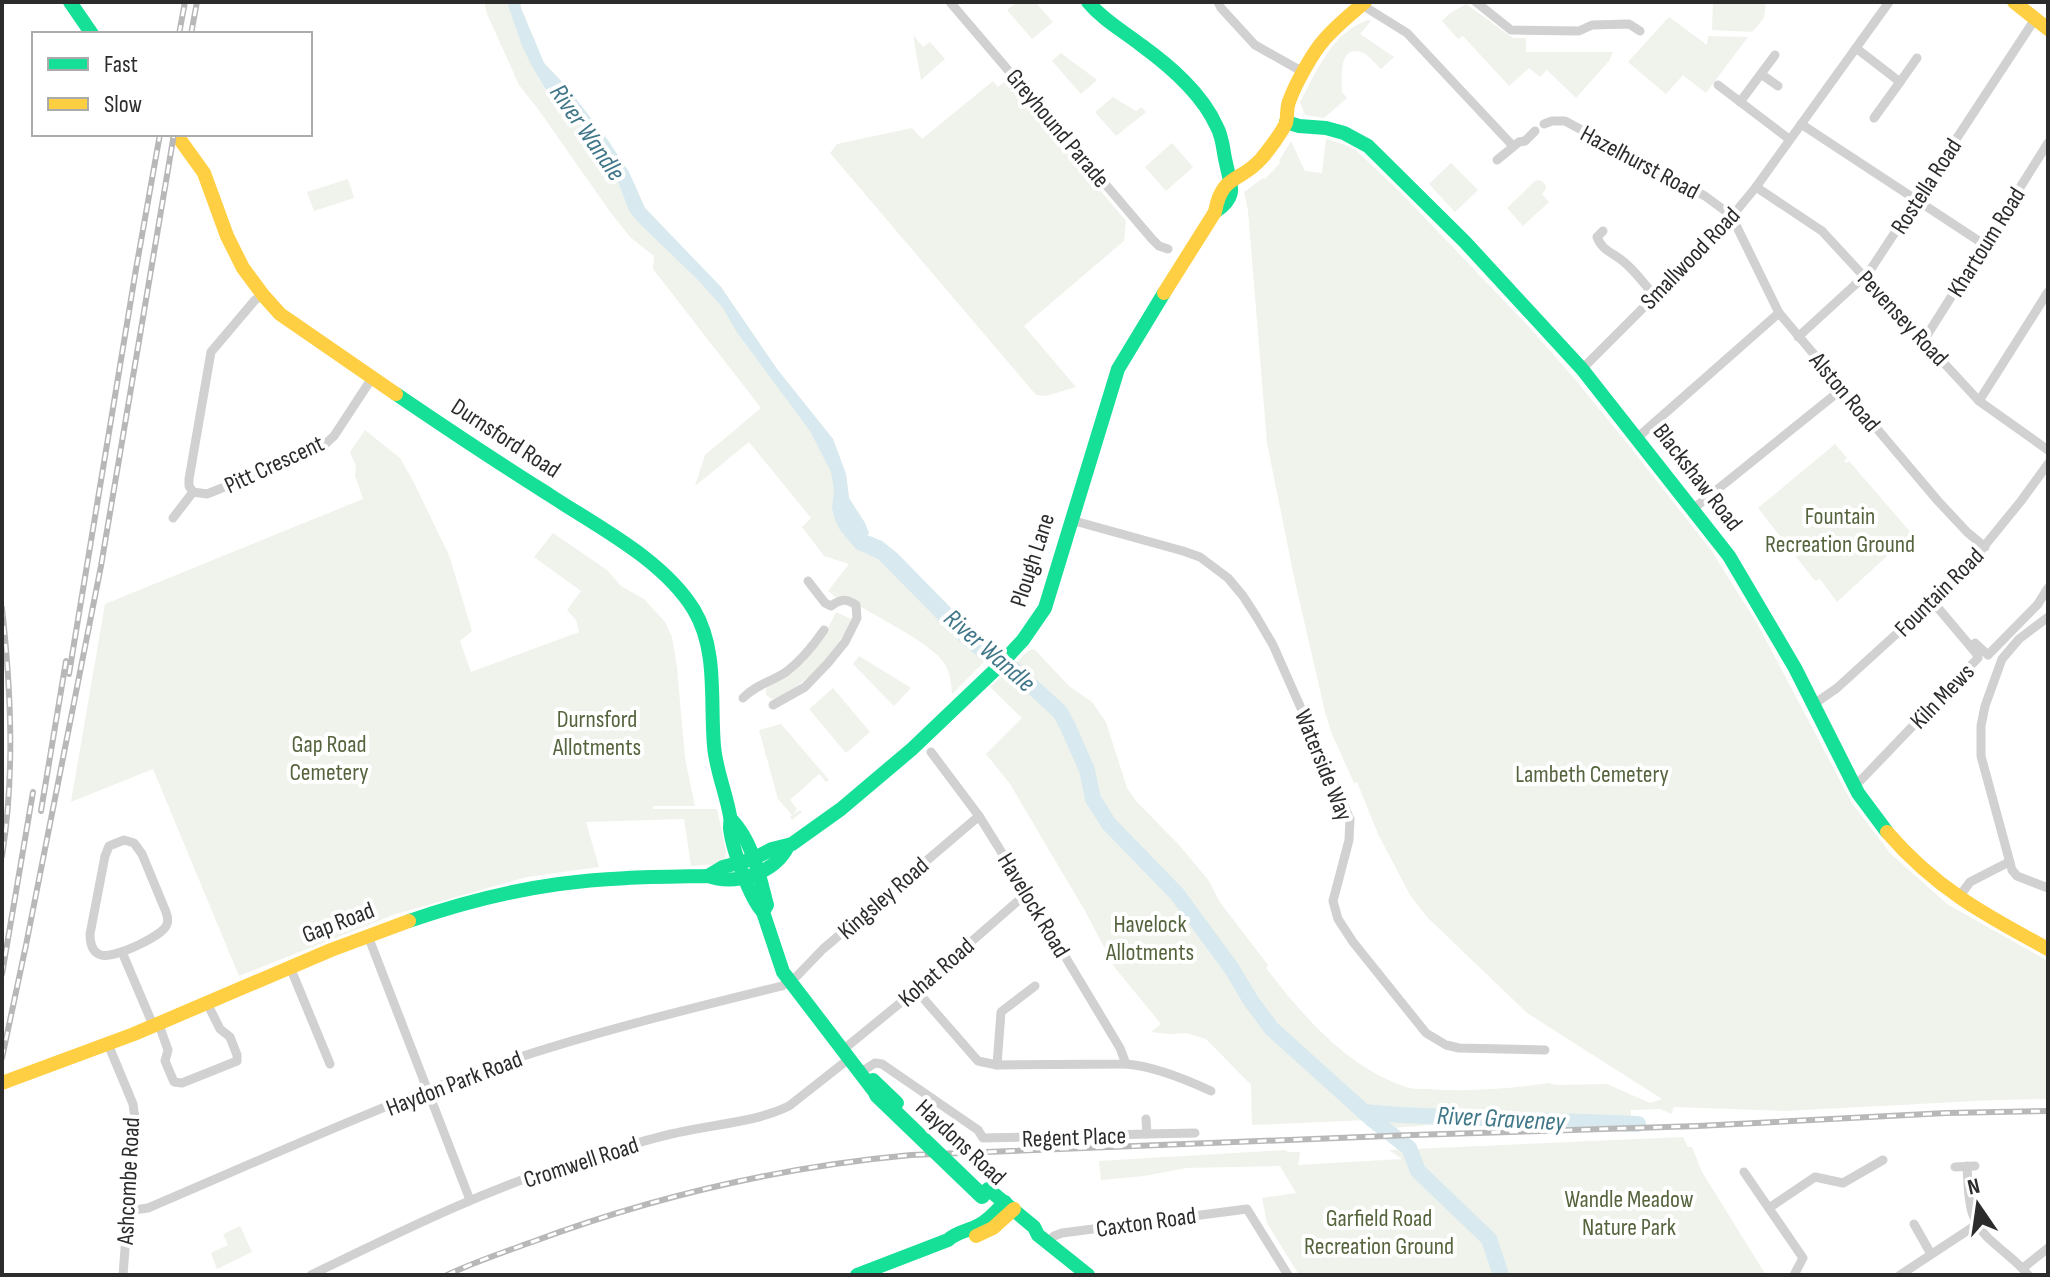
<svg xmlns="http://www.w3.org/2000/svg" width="2050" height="1277" font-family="'Sofia Sans Condensed',sans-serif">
	<rect width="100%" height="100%" fill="#fff"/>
	<g fill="#f0f3eb">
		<path d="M484,2H520L521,8L544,63L566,86L607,139L629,172L645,208L721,287L777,369L833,439L846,474L849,498L865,523L869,533L867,535L882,541L897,553L994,652L952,694C951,681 950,669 941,659C925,641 883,620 861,607C854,596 847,595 835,597L828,591L849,564L824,556L802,527L811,518L749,442L695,486L705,455L761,408L653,269L654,256L630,237L611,213L538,109L519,85L487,14Z"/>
		<path d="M1017,2H1035L1053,22L1032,39L1007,10Z"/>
		<path d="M1713,2H1766L1764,18L1752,32L1712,30Z"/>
		<path d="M1466,4L1513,38H1526V52H1613L1609,61L1576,98L1547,70L1540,77L1529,68L1509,86L1463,36L1458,39L1442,21L1449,14Z"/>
		<path d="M1669,17L1707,45L1708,36L1748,37L1706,93L1683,75L1666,94L1628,62Z"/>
		<path d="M1368,20L1371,21L1360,34L1394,57L1381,69C1376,64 1368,54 1361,52C1338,45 1342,80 1342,92L1347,98L1324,118L1305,115L1300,102C1317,71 1332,32 1368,20Z"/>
		<path d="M913,35L923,47L930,42L945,59L921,80Z"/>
		<path d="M1061,53L1097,80L1081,94L1052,61Z"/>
		<path d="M1007,80L1126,221L1124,241L1024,326L1076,387L1046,396L1036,395L830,153L837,144L912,128L922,139L993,81L998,87Z"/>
		<path d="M1113,97L1136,111L1141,107L1146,112L1116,136L1095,112Z"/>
		<path d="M1326,139L1343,144L1357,151L1402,194L1531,329L1574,378L1627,443L1711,550L1757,623L1852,803L1890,853L1947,904L2048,961V1099L1995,1100L1785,1111L1674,1107L1671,1114L1660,1109L1631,1110V1119L1470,1122L1392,1128L1367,1120L1252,1125L1251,1085L1206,1039L1186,1033L1170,1034L1151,1032L1161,1024L1115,968L1085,911L1010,784L986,754L1022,718L990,687L1028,651L1034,649L1069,686L1092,702L1106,722L1127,788L1136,801L1180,846L1209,881L1219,901L1268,965L1266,968C1302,1015 1345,1065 1403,1086C1410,1089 1419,1089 1427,1089C1469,1092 1508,1089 1549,1083L1556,1085L1607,1084L1650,1103L1662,1099L1527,1013L1427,917L1410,895L1378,834L1357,782L1354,783L1332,734L1325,712L1294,577L1267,443L1248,211L1244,192L1263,178L1265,179L1280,163L1279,161L1291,141L1305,171L1322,173Z"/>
		<path d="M1172,143L1193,167L1166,191L1145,167Z"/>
		<path d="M1451,163L1478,190L1455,212L1429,184Z"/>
		<path d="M348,179L354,198L314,211L307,192Z"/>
		<path d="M1539,180C1544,182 1546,184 1546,189L1542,194L1549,202L1523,226L1507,208L1535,181Z"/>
		<path d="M365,430L400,458L412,479L449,555L472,631L460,641L471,672L579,632L576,620L567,610L581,591L534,557L553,533L607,570L621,586L644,599L665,622L672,637L677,667L685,758L695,806H653V809H717L726,851L725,861L718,864L691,866L684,819L586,822L599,867L527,877L396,914L239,976L153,769L71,802L105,604L363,499L355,476L356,466L350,452Z"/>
		<path d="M1835,444L1847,458L1844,461L1846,463L1849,461L1919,542L1907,553L1898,546L1837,602L1820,579L1815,581L1758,508Z"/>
		<path d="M836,612L851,619C839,647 821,670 794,688C787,692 781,698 772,699L766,695V688L770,683L823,639Z"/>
		<path d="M859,656L911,688L894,706L853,664Z"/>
		<path d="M833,688L870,732L846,753L809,709Z"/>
		<path d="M781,724L829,780L826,782L819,774L790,800L797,809L793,814L800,810L802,812L792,820L790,817L792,815L778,799L759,730Z"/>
		<path d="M1683,1137L1688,1147H1692L1702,1172L1766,1275H1299L1267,1223L1262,1198L1296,1193L1280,1166L1186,1168L1144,1176L1101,1180L1099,1161L1285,1150L1288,1152H1300L1298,1165L1402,1159L1389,1150Z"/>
		<path d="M240,1226L252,1252L217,1269L211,1253L228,1245L223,1234Z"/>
	</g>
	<path fill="#d8e9ef" d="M507,2H520L521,8L544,63L566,86L607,139L629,172L645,208L721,287L777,369L833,439L846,474L849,498L865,523L869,533L867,535L882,541L897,553L994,652L985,663L957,639L878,559L856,549L840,530L835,520L832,508L834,490L831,472L810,431L736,331L723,308L699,281L640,224L629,211L616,176L580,125L545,88L533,68L522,46Z"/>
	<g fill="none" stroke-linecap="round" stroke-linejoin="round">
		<g stroke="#d8e9ef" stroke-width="16">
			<path d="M976,643L985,652L1013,669L1060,712L1068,727L1087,770L1093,799L1109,824L1177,894L1232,969L1251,1001L1272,1029L1373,1120L1409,1148L1418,1171L1489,1239L1501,1275"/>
			<path d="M1364,1112L1400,1115L1638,1124"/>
		</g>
		<g stroke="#d1d1d1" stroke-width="9">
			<path d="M950,2L1152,239L1159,246L1168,249"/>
			<path d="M1218,2L1221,8L1255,45L1303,72"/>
			<path d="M1476,2L1511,30L1579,31L1592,25L1629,24L1640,31"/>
			<path d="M1362,5L1407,33L1513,146"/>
			<path d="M1856,48L1900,82L1874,118"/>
			<path d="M1761,74L1778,86"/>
			<path d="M1900,82L1917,58"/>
			<path d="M1718,85L1789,139"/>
			<path d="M1740,102L1775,55"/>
			<path d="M1544,124L1552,121H1565L1705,196L1728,213L1735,223L1779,313L1938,501L1967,532L1985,547"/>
			<path d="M1801,124L1985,245"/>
			<path d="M1497,160L1519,142L1525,141L1535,131"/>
			<path d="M1756,187L1822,231L1979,401L2048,450"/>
			<path d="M1603,231L1597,237C1602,251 1614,253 1624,262C1636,272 1645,285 1655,296"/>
			<path d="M263,295L255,300L211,352L189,479V486L193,492L207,494L321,448L334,436L372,378"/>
			<path d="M1798,337L1869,272L2035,19"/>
			<path d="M1924,340L2048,143"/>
			<path d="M1582,369L1718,233L1756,187L1889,2"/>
			<path d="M1979,401L2048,292"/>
			<path d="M1637,438L1779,313"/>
			<path d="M1693,509L1842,389"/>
			<path d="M173,518L193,492"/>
			<path d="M1071,520L1183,551L1200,557L1228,578L1243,596L1256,616L1273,645L1350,819L1349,840L1333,901L1338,919L1353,942L1426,1033L1446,1045L1459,1048L1545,1050"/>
			<path d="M2048,617L2019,639L2002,659L1985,706L1981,726V756L2012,870L2017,876L2048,888"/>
			<path d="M1975,643L1988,655L2038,604L2048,588"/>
			<path d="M743,698C755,685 771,682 786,672C802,660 813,646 824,630"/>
			<path d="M1814,704L1837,688L1960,576L2021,501L2048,464"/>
			<path d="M773,705L805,687L828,663L845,642L857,618L856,605C846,598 841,599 831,606L825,603L808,581"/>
			<path d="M1854,785L1861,780L1978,658L1976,653L1933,602"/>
			<path d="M124,840L134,843L142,854L166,912C167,916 169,920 167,924C164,936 113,959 101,955C91,952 90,942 90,934L105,856L109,846Z"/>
			<path d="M1959,897L1970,882L2009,862"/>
			<path d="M368,936L470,1200"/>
			<path d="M122,952L153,1025"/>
			<path d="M290,967L330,1064"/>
			<path d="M916,990L978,1061L997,1065L1126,1064L1120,1048L1027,893L979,816L931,752"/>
			<path d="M158,1022L168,1050L165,1061L174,1082L182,1083L237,1061V1055L230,1037L220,1029L207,1003"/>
			<path d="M108,1044L133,1104L135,1119L123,1275"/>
			<path d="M844,1049L916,990L1027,893"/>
			<path d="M1126,1064C1154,1066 1185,1079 1211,1091"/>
			<path d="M997,1065L1001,1012L1035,986"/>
			<path d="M861,1072L875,1063L882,1064L978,1130L983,1138L1147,1134L1146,1119"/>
			<path d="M1147,1134L1195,1133"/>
			<path d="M1967,1166C1969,1201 1967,1222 1996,1245C2007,1255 2019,1263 2028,1275"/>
			<path d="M1955,1167L1975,1166"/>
			<path d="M1744,1172L1803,1258L1794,1275"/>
			<path d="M1769,1208L1815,1177L1843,1183L1883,1160"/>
			<path d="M127,1211L148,1208C261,1160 374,1108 490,1067C586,1034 684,1010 782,986L797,976L823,949L979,816"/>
			<path d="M1914,1224L1931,1254"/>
			<path d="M1047,1243L1054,1236L1062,1233L1247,1209L1288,1275"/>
			<path d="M2023,1268L2048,1248"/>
			<path d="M311,1275C403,1230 494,1185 593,1156C620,1148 648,1139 676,1133C713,1124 754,1123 789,1106L850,1058"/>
			<path d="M1900,1275L1976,1225"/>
		</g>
		<g stroke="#16e098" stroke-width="14">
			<path d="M70,2L92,34"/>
			<path d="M1088,2C1103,20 1123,31 1141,45C1170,66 1202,93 1217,127C1223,138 1223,151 1226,163C1231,187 1238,197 1215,212"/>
			<path d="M1286,122L1299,126L1326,128L1344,133L1368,146L1465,242L1582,369L1729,556L1795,668L1858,793L1887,832"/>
			<path d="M396,394C446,428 497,462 548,494C596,526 663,559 694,610C718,650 710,701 714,746C716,770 726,793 730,816C731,820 730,824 730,828C732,848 750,899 763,912"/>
			<path d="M731,819C753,842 759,875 767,905L763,912L783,972L877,1095"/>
			<path d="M708,876L723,867L753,859L772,849L792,844L841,809L912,749L997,668L1023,640L1045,608L1118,369L1164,293"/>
			<path d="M409,921C458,904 508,891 559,884C609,877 658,877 708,876C736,886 775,873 788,846"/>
			<path d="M873,1080L897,1103"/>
			<path d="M988,1189L1034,1227L1038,1235L1088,1275"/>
			<path d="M857,1275L948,1240C957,1231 969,1231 979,1225C989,1220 997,1210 1005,1202"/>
		</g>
		<g stroke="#ffcf43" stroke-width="14">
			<path d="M2014,2L2048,29"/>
			<path d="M176,134L204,173L227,236L243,268L263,295L280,314L396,394"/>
			<path d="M1164,293L1215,212C1222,173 1240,183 1261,159C1268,151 1282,132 1286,123C1288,115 1286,107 1290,99C1296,83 1313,52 1324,40C1336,26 1351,14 1365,2"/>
			<path d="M1887,832C1935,888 1985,915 2048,949"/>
			<path d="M2,1083L134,1034L331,950L409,921"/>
			<path d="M976,1236L993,1228L1014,1209"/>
		</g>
		<g stroke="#b8b8b8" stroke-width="6">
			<g id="rail">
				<path d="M179,34L185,2"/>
				<path d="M191,34L197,2"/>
				<path d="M2,608C11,690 15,775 2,856"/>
				<path d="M69,674L136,269L160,134"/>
				<path d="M41,811L66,661"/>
				<path d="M2,974L33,792"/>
				<path d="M2,1058L26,945L101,566L174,134"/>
				<path d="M447,1275C474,1262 504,1252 532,1242C655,1196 780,1167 911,1155L1412,1135L1698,1126L1946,1113L2048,1111"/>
			</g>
		</g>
		<use href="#rail" stroke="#fff" stroke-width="3" stroke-dasharray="9" stroke-linecap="butt"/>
		<path stroke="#16e098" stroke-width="16" d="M877,1095L982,1196"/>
	</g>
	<g text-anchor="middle" stroke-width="8" stroke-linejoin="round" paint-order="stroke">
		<g font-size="24" fill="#2c2c2c" stroke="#fff">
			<text transform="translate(1058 128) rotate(50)" y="8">Greyhound Parade</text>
			<text transform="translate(1640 162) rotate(28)" y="8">Hazelhurst Road</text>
			<text transform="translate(1926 186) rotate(-57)" y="8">Rostella Road</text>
			<text transform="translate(1986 242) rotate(-58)" y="8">Khartoum Road</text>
			<text transform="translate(1690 258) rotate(-46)" y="8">Smallwood Road</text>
			<text transform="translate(1903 318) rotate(47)" y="8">Pevensey Road</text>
			<text transform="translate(1845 392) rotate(50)" y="8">Alston Road</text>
			<text transform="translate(506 438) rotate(33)" y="8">Durnsford Road</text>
			<text transform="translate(274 464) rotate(-25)" y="8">Pitt Crescent</text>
			<text transform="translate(1698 477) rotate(52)" y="8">Blackshaw Road</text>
			<text transform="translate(1032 560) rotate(-72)" y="8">Plough Lane</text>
			<text transform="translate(1939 592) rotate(-45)" y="8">Fountain Road</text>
			<text transform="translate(1942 696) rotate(-46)" y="8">Kiln Mews</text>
			<text transform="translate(1324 765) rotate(68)" y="8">Waterside Way</text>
			<text transform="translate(883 898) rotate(-41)" y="8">Kingsley Road</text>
			<text transform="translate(1034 905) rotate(59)" y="8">Havelock Road</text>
			<text transform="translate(338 922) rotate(-21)" y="8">Gap Road</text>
			<text transform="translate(936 972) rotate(-41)" y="8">Kohat Road</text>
			<text transform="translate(454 1083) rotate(-21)" y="8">Haydon Park Road</text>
			<text transform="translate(1074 1137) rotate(-2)" y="8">Regent Place</text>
			<text transform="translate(961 1142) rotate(43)" y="8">Haydons Road</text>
			<text transform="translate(581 1162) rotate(-18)" y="8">Cromwell Road</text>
			<text transform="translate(128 1181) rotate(-87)" y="8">Ashcombe Road</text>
			<text transform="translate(1146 1222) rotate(-8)" y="8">Caxton Road</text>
		</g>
		<g font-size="24" fill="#55643d" stroke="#fff">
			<text x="1840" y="524">Fountain<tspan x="1840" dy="28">Recreation Ground</tspan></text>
			<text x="597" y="727">Durnsford<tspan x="597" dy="28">Allotments</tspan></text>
			<text x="329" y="752">Gap Road<tspan x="329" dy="28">Cemetery</tspan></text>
			<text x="1592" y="782">Lambeth Cemetery</text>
			<text x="1150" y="932">Havelock<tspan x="1150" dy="28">Allotments</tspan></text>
			<text x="1629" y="1207">Wandle Meadow<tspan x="1629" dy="28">Nature Park</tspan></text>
			<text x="1379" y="1226">Garfield Road<tspan x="1379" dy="28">Recreation Ground</tspan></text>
		</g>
		<g font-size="26" font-style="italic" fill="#407788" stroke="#fff">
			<text transform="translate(588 132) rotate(55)" y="9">River Wandle</text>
			<text transform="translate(990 650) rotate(41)" y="9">River Wandle</text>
			<text transform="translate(1501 1118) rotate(3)" y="9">River Graveney</text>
		</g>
	</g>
	<rect width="2050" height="1277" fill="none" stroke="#2c2c2c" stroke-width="8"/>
	<rect x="32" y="32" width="280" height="104" fill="#ffffff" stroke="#ababab" stroke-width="2"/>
	<rect x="48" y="58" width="40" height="12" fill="#16e098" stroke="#ababab" stroke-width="2"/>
	<text x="104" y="72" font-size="24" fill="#2c2c2c">Fast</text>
	<rect x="48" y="98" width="40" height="12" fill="#ffcf43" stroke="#ababab" stroke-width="2"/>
	<text x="104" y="112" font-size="24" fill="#2c2c2c">Slow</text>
	<g transform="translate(1978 1205) rotate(347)" stroke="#ffffff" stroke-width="6" paint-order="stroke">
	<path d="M0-6L14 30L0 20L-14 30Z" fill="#2c2c2c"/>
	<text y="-12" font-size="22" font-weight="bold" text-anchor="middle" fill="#2c2c2c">N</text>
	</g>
</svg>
